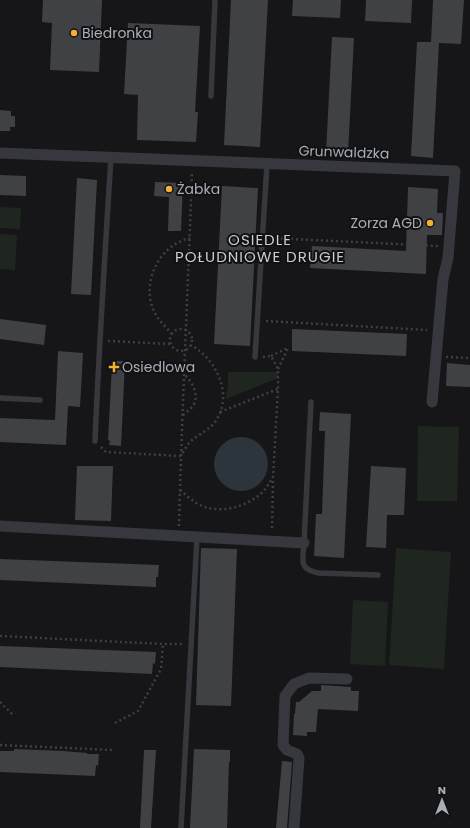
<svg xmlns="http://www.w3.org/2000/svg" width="470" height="828" font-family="Poppins,sans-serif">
	<rect width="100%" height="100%" fill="#161618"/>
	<g fill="#1e261f">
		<path d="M0,207L21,208L20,229L0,228Z"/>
		<path d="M0,234L17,235L15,270L0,269Z"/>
		<path d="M228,372H278V378L226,399L228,385Z"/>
		<path d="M418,426L459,427L457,501H417Z"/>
		<path d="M396,548L451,552L444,669L389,665Z"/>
		<path d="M353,600L388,602L385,666L350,664Z"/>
	</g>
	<circle fill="#2c353c" cx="241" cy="464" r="27"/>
	<g fill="#404145">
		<path d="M43,0H102L99,72L50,70L52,23L42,22Z"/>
		<path d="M231,0H268L260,147L224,145Z"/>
		<path d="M293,0H341L340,18L292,16Z"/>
		<path d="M366,0H412L411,23L365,21Z"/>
		<path d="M433,0H464L461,44L439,43L433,158L411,156L417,42H431Z"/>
		<path d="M128,23L200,26L195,112H198L196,142L137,140L138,95L124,94Z"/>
		<path d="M332,37L354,38L348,153L326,152Z"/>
		<path d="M0,110L11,111V116H15V127H10V131H0Z"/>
		<path d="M0,175L26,176V196L0,195Z"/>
		<path d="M77,178L97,180L91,295L71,294Z"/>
		<path d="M155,182L183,183L181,231H168L169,197L154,196Z"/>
		<path d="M222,186L258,188L250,346L214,344Z"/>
		<path d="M408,187L438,189L437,213H443L442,235H427L426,274L310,268L312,246L406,251Z"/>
		<path d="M0,319L46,325L44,345L0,339Z"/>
		<path d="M292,329L407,334L406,356L292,351Z"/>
		<path d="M58,351L83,353L80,407L68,406L66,445L0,442V418L55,420Z"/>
		<path d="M114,361H125L121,446L109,445L110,441L108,440L112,365L114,364Z"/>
		<path d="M447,363L470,365V387L446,386Z"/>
		<path d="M320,412L351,414L344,558L314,556L316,514H322L325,431H319Z"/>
		<path d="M77,466H113L111,521L75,520Z"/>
		<path d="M371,466L406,468L404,515H387L386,548L366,547Z"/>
		<path d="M201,548L237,549L231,706L196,705Z"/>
		<path d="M0,559L159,565L158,577H156V587L0,580Z"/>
		<path d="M0,646L156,652L155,664L153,663L152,674L0,667Z"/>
		<path d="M321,685L351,687V691H359L358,711L318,709L316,732H307V736L293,735L294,714H295L296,702H299L312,691H321Z"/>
		<path d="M14,749L63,751L87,753V754H99L98,766L96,765L95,776L0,772V751H14Z"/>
		<path d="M194,749L230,750V762H229L227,828H190Z"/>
		<path d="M144,750H156L151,828H140Z"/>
		<path d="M282,761L292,762L287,828H276Z"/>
	</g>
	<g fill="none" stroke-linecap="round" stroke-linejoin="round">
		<g stroke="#3d3f44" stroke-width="2.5" stroke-dasharray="2 3" stroke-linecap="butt">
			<path d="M271,238L438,246"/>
			<path d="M266,321L427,330"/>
			<circle cx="181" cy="340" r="11"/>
			<path d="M172,334C167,328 160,322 156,315C139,286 158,245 190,238"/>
			<path d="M108,341L171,344"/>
			<path d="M271,356L288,348L278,369"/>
			<path d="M263,357L271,356L278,369V389L273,478L272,531"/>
			<path d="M446,357L470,358"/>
			<path d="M220,412L278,389"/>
			<path d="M183,415C186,412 190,410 193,406C200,394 192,382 184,374"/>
			<path d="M101,447L106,452L180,456C184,451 187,445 191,441C199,434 209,430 215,422C234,395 217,360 191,345"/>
			<path d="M180,490C186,495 192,501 200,505C218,514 242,508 258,496C264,492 268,485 272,479"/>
			<path d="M179,526C182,407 188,289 192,171"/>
			<path d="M0,636L163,644H183"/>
			<path d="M0,702L12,714"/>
			<path d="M115,723L138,711L161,669L163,644"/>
			<path d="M0,745L113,750"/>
		</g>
		<g stroke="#37383d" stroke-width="5.5">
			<path d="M211,96L215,0"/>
			<path d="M255,357L267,164"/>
			<path d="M0,398L40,400"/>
			<path d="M311,402L304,543C303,561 298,569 319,573L378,575"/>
			<path d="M95,441C99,346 105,252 111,157"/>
			<path d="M181,828L197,538"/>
		</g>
		<g stroke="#37383d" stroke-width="11">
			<path d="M0,153L455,171L448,258L443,279L432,402"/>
			<path d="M0,526L304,543"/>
			<path d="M294,828L299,758L297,754L287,750L283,745L285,696L294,684L309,678L347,679"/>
		</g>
	</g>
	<g fill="#f2b134" stroke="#111113" stroke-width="1.5">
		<circle cx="74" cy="33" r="4"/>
		<circle cx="169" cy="189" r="4"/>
		<circle cx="430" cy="223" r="4"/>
		<path d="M112 361h4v4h4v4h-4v4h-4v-4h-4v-4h4z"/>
	</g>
	<g text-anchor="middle" stroke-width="4" stroke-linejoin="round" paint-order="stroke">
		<g font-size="14" fill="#a8adb8" stroke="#111113" text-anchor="start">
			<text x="82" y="38">Biedronka</text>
			<text x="177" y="194">Żabka</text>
			<text x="422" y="228" text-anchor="end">Zorza AGD</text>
			<text x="122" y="372">Osiedlowa</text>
		</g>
		<g font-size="14" fill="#a8adb8" stroke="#111113">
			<text transform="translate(344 152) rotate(2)" y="5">Grunwaldzka</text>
		</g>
		<g font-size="15" letter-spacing="1" fill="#c9ccd4" stroke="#111113">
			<text x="260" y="245">OSIEDLE<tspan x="260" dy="17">POŁUDNIOWE DRUGIE</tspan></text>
		</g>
	</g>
	<g transform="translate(442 800)" stroke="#111113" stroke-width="3" paint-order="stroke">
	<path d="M0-3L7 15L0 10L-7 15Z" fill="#a8adb8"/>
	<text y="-6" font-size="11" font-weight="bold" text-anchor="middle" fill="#a8adb8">N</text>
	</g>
</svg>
